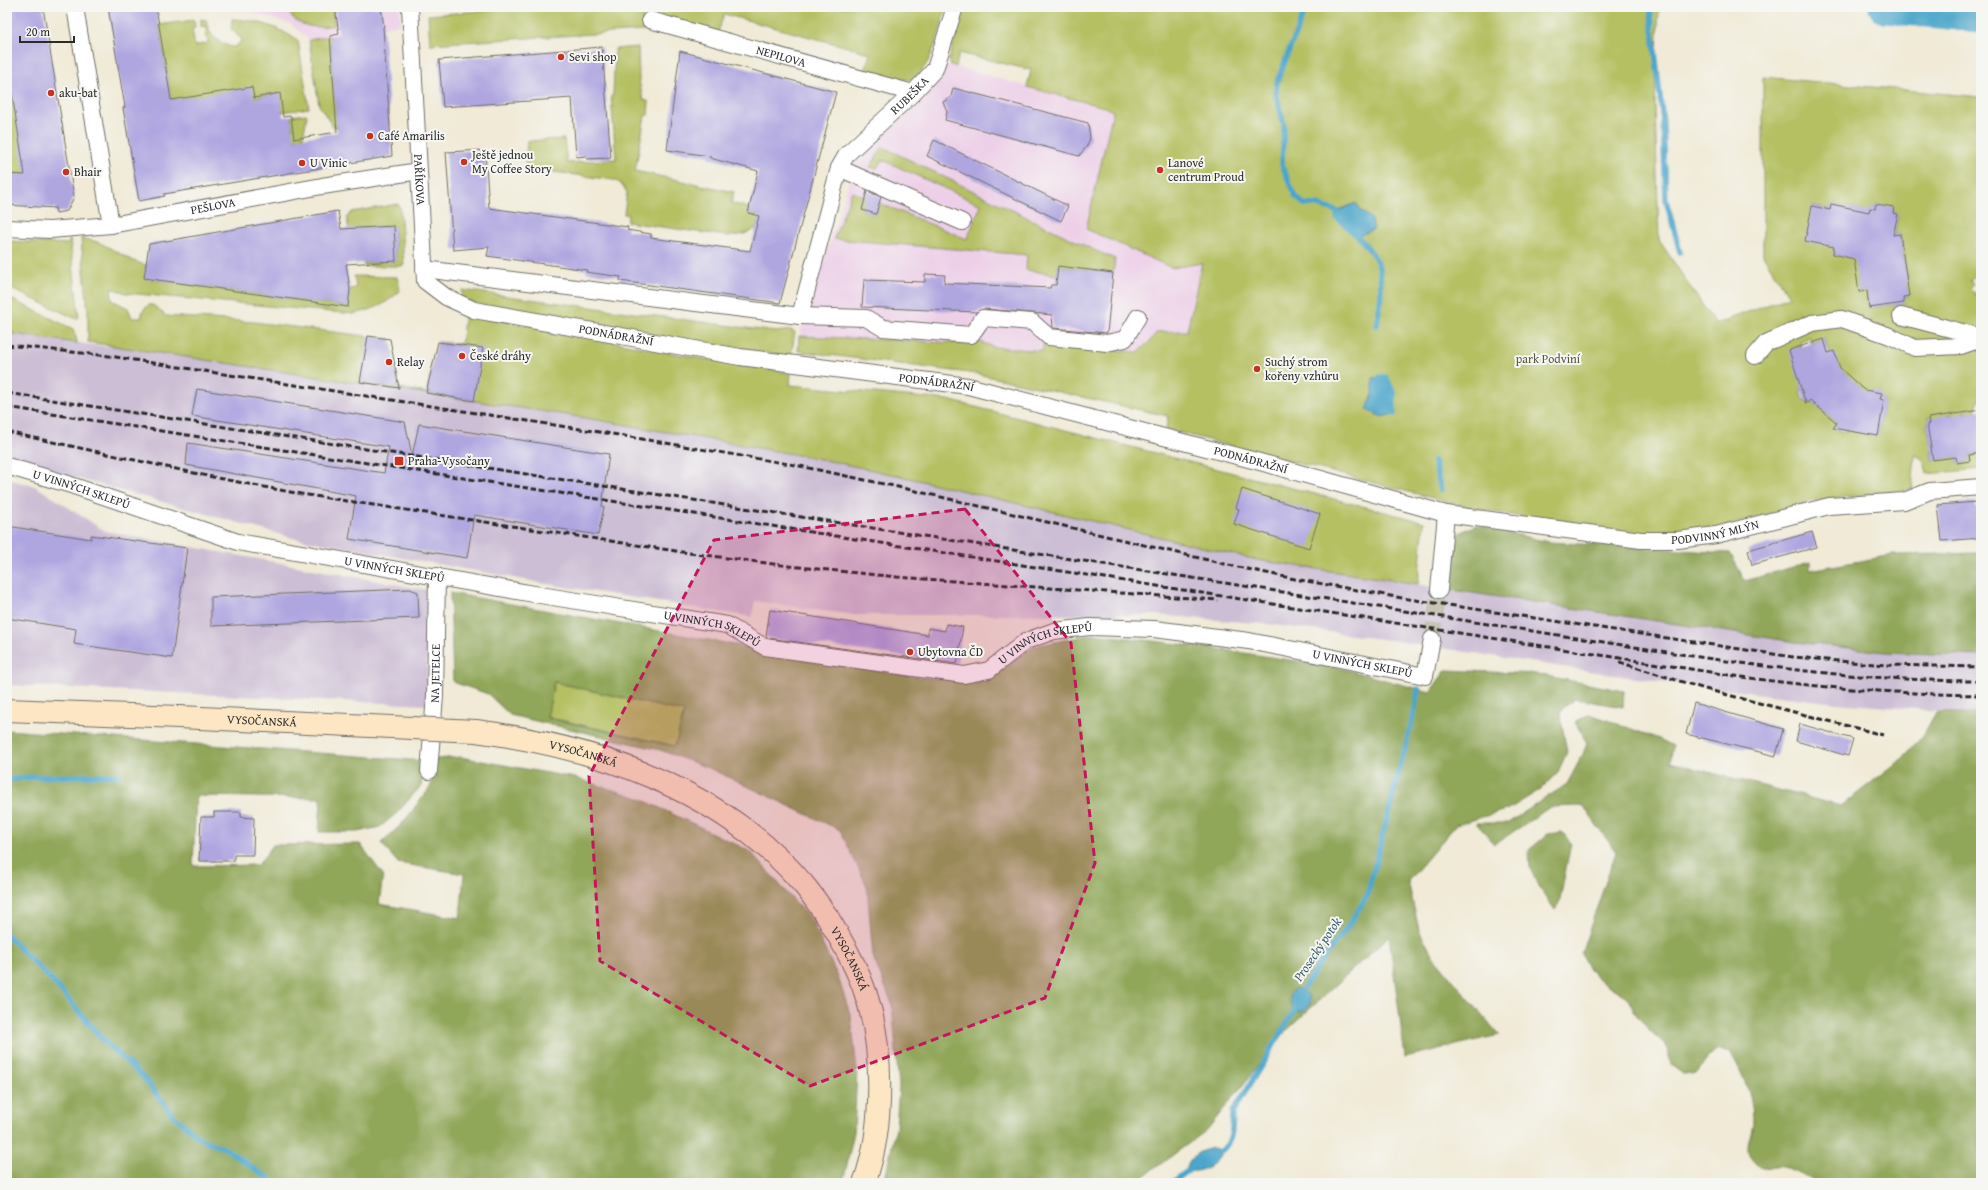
<svg xmlns="http://www.w3.org/2000/svg" width="1988" height="1190" font-family="'Gentium Book Plus',serif">
	<rect width="100%" height="100%" fill="#f6f6f2"/>
	<filter id="ink" filterUnits="userSpaceOnUse"><feTurbulence type="fractalNoise" baseFrequency=".025" numOctaves="2"/><feDisplacementMap in="SourceGraphic" scale="8" xChannelSelector="R" yChannelSelector="G"/><feConvolveMatrix kernelMatrix="1 2 1 2 8 2 1 2 1" color-interpolation-filters="sRGB"/></filter>
	<filter id="wash" filterUnits="userSpaceOnUse"><feTurbulence type="fractalNoise" baseFrequency=".012" numOctaves="4" result="noise"/><feDisplacementMap in="SourceGraphic" scale="16" xChannelSelector="R" yChannelSelector="G"/><feGaussianBlur stdDeviation="0.9" result="paint"/><feColorMatrix in="noise" values="0 0 0 0 0 0 0 0 0 0 0 0 0 0 0 0 0 1.4 0 .05"/><feComposite in="paint" operator="in"/></filter>
	<g filter="url(#wash)">
		<rect width="100%" height="100%" fill="#f0ead6"/>
		<g fill="#edd0e8">
			<path d="M207,7H399L401,24L309,40L291,24L251,12Z"/>
			<path d="M944,65H951L1113,111L1086,229L1202,263L1187,331L1157,332L1138,352L1044,345V351L994,347L978,341L960,343L799,336L857,158Z"/>
		</g>
		<g fill="#ccbed4">
			<path d="M7,333L109,347L111,344L586,418L816,458L905,477L1257,560L1795,642L1885,652L1981,656V714L1836,703L1627,677L1390,640L1267,624L1157,615H854L755,601L752,617L541,583L293,538L7,459Z"/>
			<path d="M7,479L35,486L105,531L427,590V705L7,685Z"/>
		</g>
		<g fill="#b5c062" stroke="#707646" fill-rule="evenodd">
			<path d="M286,7H332L335,25C315,29 295,28 286,7Z"/>
			<path d="M505,7H642L644,31L430,44L428,15L494,10Z"/>
			<path d="M654,7H946C939,33 934,59 915,79L901,80L865,72L870,53L724,14L718,32L663,17L657,12Z"/>
			<path d="M963,7H1659L1655,104L1659,240L1715,324L1789,297L1763,255V77L1981,97V271L1970,280L1974,284L1970,288L1981,300V401L1978,400L1975,413L1963,412L1964,418L1952,414L1946,415V417L1928,418L1929,424H1927L1933,460L1956,457L1957,463L1970,461L1969,455L1981,453V469L1927,474L1924,460L1915,455L1912,489L1817,500L1702,533L1633,537L1467,507L1166,429L1168,416L977,374L798,351L799,336L960,343L978,341L994,347L1043,351V345L1138,352L1149,342L1157,332L1187,331L1202,263L1172,268L1086,229L1113,111L1104,107L1027,87L1031,70L959,53L956,67L951,65L949,60ZM1356,203L1361,211L1371,218L1373,229L1358,236L1337,218V211ZM1832,204L1855,209L1868,218L1870,209H1875L1876,204L1881,205V207H1894L1893,213L1898,214L1894,235L1900,234L1907,278L1905,279L1909,296L1903,297L1904,303L1869,308L1867,291L1859,292L1861,252L1846,257L1833,254L1834,247L1812,206L1830,210ZM1810,337L1812,343L1824,339L1839,375L1843,371L1847,375L1846,376L1861,387L1857,391L1881,393L1880,399L1884,400L1878,436L1848,427L1847,432L1840,431L1834,426L1837,423L1810,400L1807,403L1802,398L1800,391L1805,389L1800,342Z"/>
			<path d="M201,19L206,20C210,34 210,35 222,43C227,45 229,47 235,47L242,40L231,29L232,19C256,20 278,26 298,41L309,108L282,112L279,93L254,98L171,100L159,25L194,20L195,28L192,29L195,46L208,43L205,26L201,27Z"/>
			<path d="M330,36L337,127H333L319,105L309,40Z"/>
			<path d="M638,47L639,81L643,99L649,102L648,115L645,116L635,171L734,192L731,203L749,208L748,213L767,219C752,232 746,236 726,236L627,222L628,215L624,214L627,192L620,183L614,180L525,168L527,141L564,139L567,163L616,159L611,96L613,95L615,49Z"/>
			<path d="M9,71L30,171L24,177L23,174H7V72Z"/>
			<path d="M306,114L307,115L303,138L287,140L286,130L293,129L291,116Z"/>
			<path d="M883,147L1094,250L1115,259L1113,273L1058,266L1057,275L1026,270L1027,255L834,239L852,191L866,198L862,210L876,214L879,203L967,239L981,205L883,160L876,169L870,167Z"/>
			<path d="M398,204L400,207L404,265L401,266H364V263L396,261L394,226L361,228L349,231L347,218L352,212Z"/>
			<path d="M70,239L79,317L77,319L7,287V241L68,244Z"/>
			<path d="M81,239C105,239 123,260 146,265L145,278L348,307L350,289L356,288L354,276L397,277L400,291C386,304 373,310 354,314L126,293L111,288L112,300L128,308L132,318H141L143,310L149,305H153L166,316L254,322L390,339L399,388L426,393L438,342L461,344L465,313L698,358L791,373L790,385L948,400L1424,522L1418,584L1257,560L905,477L816,458L586,418L88,342V311Z"/>
			<path d="M462,290L762,330L775,332L792,330V332H795L791,357L494,309L461,299Z"/>
			<path d="M7,297L73,329L76,337L77,343L7,333Z"/>
			<path d="M554,682L685,712L675,746L547,717Z"/>
		</g>
		<g fill="#90a658" stroke="#5e6842" fill-rule="evenodd">
			<path d="M1476,525L1548,542L1730,553L1745,581L1810,562V570L1893,555L1981,553V656L1885,652L1795,642L1446,589L1456,535Z"/>
			<path d="M450,593L902,675L982,683L1034,646L1095,634L1211,648L1336,667L1430,692L1446,670L1536,674L1624,691L1623,707L1575,699L1563,708L1560,714L1567,752L1558,772L1541,789L1509,809L1456,825L1408,881L1419,930L1433,956L1499,1035L1405,1057L1389,936L1286,1031L1207,1130L1135,1183H884L896,1128L899,1087L892,1004L873,957L867,886L840,830L711,769L660,750L510,715L488,694L453,682ZM554,682L684,712L675,746L547,718Z"/>
			<path d="M1936,712L1981,714V1183H1815C1808,1176 1793,1169 1783,1167C1774,1166 1763,1170 1756,1164C1740,1149 1753,1137 1753,1119C1753,1094 1742,1074 1731,1053L1718,1050L1708,1057L1697,1072L1683,1074L1671,1065L1666,1045L1648,1029L1635,1013L1627,997L1604,983L1589,970L1581,954L1616,852L1583,806L1550,807L1495,844L1476,823H1508L1567,784L1583,754L1587,743L1575,722L1590,714L1659,739L1673,746L1670,762L1841,806L1903,758L1924,734Z"/>
			<path d="M7,730L425,761L421,786L397,813L380,827L357,832H319L321,798L196,796L193,866L258,865L273,845L360,844L383,875L379,904L460,918L464,874L398,863L381,843L401,825L430,788L436,759L460,757L575,778L639,798L750,851L811,920L838,977L851,1017L857,1070L854,1132L843,1183H7Z"/>
			<path d="M1562,832L1571,843L1559,904L1555,910L1538,886L1530,868L1529,850L1548,834Z"/>
		</g>
		<g fill="#4ca6ca" stroke="#3c687a">
			<path d="M1356,203L1361,211L1371,218L1374,229L1359,236L1337,218V211Z"/>
			<path d="M1380,377H1386L1394,394V414L1382,417L1367,410L1373,393V378Z"/>
			<path d="M1295,988C1309,992 1317,1003 1302,1012C1290,1013 1290,1003 1290,993Z"/>
			<path d="M1214,1148L1221,1151C1220,1165 1199,1173 1187,1171C1186,1157 1202,1149 1214,1148Z"/>
		</g>
		<g fill="none" stroke-linecap="round" stroke-linejoin="round">
			<g stroke="#4ca6ca" stroke-width="5.5">
				<path d="M1306,7L1277,82L1276,94L1284,125L1282,165L1295,196L1304,204L1318,205L1337,211V218C1349,228 1375,251 1379,267C1383,286 1380,305 1377,325"/>
				<path d="M1650,7L1663,122L1666,200L1680,252"/>
				<path d="M1380,377H1386L1394,394V414"/>
				<path d="M1434,461L1441,490"/>
				<path d="M7,780L32,777L119,775"/>
				<path d="M7,935L57,986L104,1041L143,1077L172,1114L199,1138L226,1149L275,1183"/>
				<path d="M1301,997L1302,990L1327,953L1345,931L1367,896L1415,709L1418,689"/>
				<path d="M1215,1155C1234,1144 1232,1132 1233,1112L1298,1005"/>
				<path d="M1171,1183L1192,1168"/>
			</g>
			<path stroke="#4ca6ca" stroke-width="33" d="M1885,7L1981,16"/>
		</g>
		<g id="blocks">
			<g fill="#afa6e0">
				<path d="M7,7H43L74,197L67,211L56,213L55,208L7,205V174L25,175L7,63Z"/>
				<path d="M108,7H156L171,100L252,87L254,98L280,93L283,117L291,116L294,139L337,132L330,36L339,34L335,7H381L384,27H383L392,156L164,194L165,196L139,201L123,108L125,107Z"/>
				<path d="M602,47L611,158L587,159V156L576,157L572,98L443,107L439,60Z"/>
				<path d="M680,51L836,92L780,303L620,281L621,277L586,272L587,270L487,256L489,247L453,250L446,152L485,150L489,208L628,227L627,230L651,234V238L750,251L759,216L748,213L758,171L710,158V156L667,150Z"/>
				<path d="M953,88L1088,123L1090,138L1087,146L1079,156L945,120L947,112L943,102L951,97Z"/>
				<path d="M934,140L1068,206L1061,221L927,156Z"/>
				<path d="M867,191L881,197L876,214L862,210Z"/>
				<path d="M1831,204L1869,212L1870,208L1875,209L1876,204L1894,207L1893,213L1898,214L1893,235L1900,234L1909,296L1903,297L1904,303L1869,308L1867,291L1859,292L1854,259L1833,254L1834,247L1805,241L1812,206L1830,210Z"/>
				<path d="M338,211L341,229L394,226L396,261L346,264L350,289L348,307L144,278L149,244Z"/>
				<path d="M1058,266L1113,273L1107,333L1053,328L1052,315L1033,313L984,309L976,312L862,307L864,280L925,282V274L945,275L944,283L1050,288L1051,285H1056Z"/>
				<path d="M368,336L390,339L399,388L360,382Z"/>
				<path d="M1824,339L1828,353L1834,351L1840,368L1864,390L1882,393L1880,399L1884,400L1878,436L1833,428L1837,423L1810,400L1806,404L1789,350Z"/>
				<path d="M438,342L483,348L474,401L426,393Z"/>
				<path d="M197,389L405,422L412,456L419,424L609,454L602,506L604,507L598,535L474,515L467,558L349,539L356,496L186,465L188,443L384,473L389,447L192,416Z"/>
				<path d="M1981,410V453L1969,455L1970,461L1957,463L1956,457L1933,460L1927,424H1929L1928,418Z"/>
				<path d="M1242,489L1320,514L1309,548L1234,524L1239,509L1236,508Z"/>
				<path d="M1976,502V507H1981V538L1942,541L1938,505Z"/>
				<path d="M7,526L91,539V535L187,548L172,658L74,644L76,629L7,618Z"/>
				<path d="M1812,532L1817,547L1752,565L1748,550Z"/>
				<path d="M410,589L418,592L419,618L211,626V597Z"/>
				<path d="M770,610L928,635V628L945,631L946,624L963,627L957,664L768,638L766,636Z"/>
				<path d="M1694,703L1783,729L1776,756L1686,734Z"/>
				<path d="M1800,724L1853,739L1848,756L1796,741Z"/>
				<path d="M214,812H241V817L254,818L253,855H234V861H199L201,817H214Z"/>
			</g>
		</g>
	</g>
	<g filter="url(#ink)">
		<use href="#blocks" fill-opacity="0" stroke="#706e67" stroke-width="1"/>
		<g fill="none" stroke-linecap="round" stroke-linejoin="round">
			<path stroke="#c9c4b4" stroke-width="16" stroke-dasharray="16 8" stroke-linecap="butt" d="M1432,639L1439,590"/>
			<g stroke="#706e67" stroke-width="18">
				<g id="minor">
					<path d="M75,7L111,225"/>
					<path id="s1" d="M410,7L425,281L446,297L474,310L740,357L968,386L1260,462L1446,514L1641,540H1678L1716,535L1829,506L1904,501L1930,491L1981,487"/>
					<path id="s2" d="M650,20L913,93"/>
					<path d="M839,168L962,222"/>
					<path id="s3" d="M7,228L50,230L111,225L322,186L419,171"/>
					<path d="M424,269L800,316L866,318L883,328L971,335L983,318L1032,322L1049,337L1107,343L1125,339L1138,317"/>
					<path id="s4" d="M800,316L839,168L847,154L913,93L935,69L955,7"/>
					<path d="M1901,316L1981,337"/>
					<path d="M1755,356L1766,343L1812,323L1842,319L1890,336L1915,348L1961,346L1981,339"/>
					<path id="s5" d="M7,466L68,484L238,542L540,595L727,625L765,647L964,675L989,670L1026,641L1054,631L1090,627L1154,629L1249,641L1425,676L1432,639"/>
					<path d="M1439,590L1446,514"/>
					<path id="s6" d="M429,771L435,696L437,576"/>
				</g>
			</g>
			<g stroke="#706e67" stroke-width="24">
				<g id="secondary">
					<path d="M7,710L179,717"/>
					<path id="s7" d="M828,918C841,940 854,962 863,986C884,1042 885,1127 864,1183"/>
				</g>
			</g>
			<use href="#minor" stroke="#fff" stroke-width="16"/>
			<use href="#secondary" stroke="#fce6c4" stroke-width="22"/>
			<g stroke="#2b2b2b" stroke-width="3" stroke-dasharray="6 3" stroke-linecap="butt">
				<path d="M7,345L109,356L204,371L606,433L795,465L903,488L1233,566L1295,579L1402,598L1793,657L1886,665L1981,667"/>
				<path d="M7,393L1699,657C1793,671 1886,681 1981,681"/>
				<path d="M7,407L1742,677C1822,688 1901,694 1981,695"/>
				<path d="M7,432L217,478L301,494L689,553L789,566L897,577L1218,600"/>
				<path d="M1619,662L1705,689L1883,735"/>
			</g>
			<g stroke="#706e67" stroke-width="24" stroke-linecap="butt">
				<g id="secondary-bridge">
					<path id="s8" d="M179,717L476,731C596,747 722,789 803,884C812,894 820,907 828,918"/>
				</g>
			</g>
			<use href="#secondary-bridge" stroke="#fce6c4" stroke-width="22"/>
		</g>
	</g>
	<path fill="#c2185b" fill-opacity="0.2" stroke="#c2185b" stroke-width="3" stroke-dasharray="8 5" stroke-linejoin="round" d="M965,509L1071,643L1095,863L1045,998L810,1086L600,961L589,776L714,540Z"/>
	<g fill="#c8321e" stroke="#f6f6f2" stroke-width="1.5">
		<circle cx="561" cy="57" r="4"/>
		<circle cx="51" cy="93" r="4"/>
		<circle cx="370" cy="136" r="4"/>
		<circle cx="464" cy="162" r="4"/>
		<circle cx="302" cy="163" r="4"/>
		<circle cx="1160" cy="170" r="4"/>
		<circle cx="66" cy="172" r="4"/>
		<circle cx="462" cy="356" r="4"/>
		<circle cx="389" cy="362" r="4"/>
		<circle cx="1257" cy="369" r="4"/>
		<rect x="394" y="456" width="10" height="10" rx="2"/>
		<circle cx="910" cy="652" r="4"/>
	</g>
	<g text-anchor="middle" stroke-width="4" stroke-linejoin="round" paint-order="stroke">
		<g font-size="12" fill="#2b2b2b" stroke="#f6f6f2">
			<text dy="4" stroke="none"><textPath href="#s2" startOffset="136">NEPILOVA</textPath></text>
			<text dy="4" stroke="none"><textPath href="#s4" startOffset="255">RUBEŠKA</textPath></text>
			<text dy="4" stroke="none"><textPath href="#s1" startOffset="173">PAŘÍKOVA</textPath></text>
			<text dy="4" stroke="none"><textPath href="#s3" startOffset="208">PEŠLOVA</textPath></text>
			<text dy="4" stroke="none"><textPath href="#s1" startOffset="476">PODNÁDRAŽNÍ</textPath></text>
			<text dy="4" stroke="none"><textPath href="#s1" startOffset="800">PODNÁDRAŽNÍ</textPath></text>
			<text dy="4" stroke="none"><textPath href="#s1" startOffset="1124">PODNÁDRAŽNÍ</textPath></text>
			<text dy="4" stroke="none"><textPath href="#s5" startOffset="78">U VINNÝCH SKLEPŮ</textPath></text>
			<text dy="4" stroke="none"><textPath href="#s1" startOffset="1598">PODVINNÝ MLÝN</textPath></text>
			<text dy="4" stroke="none"><textPath href="#s5" startOffset="402">U VINNÝCH SKLEPŮ</textPath></text>
			<text dy="4" stroke="none"><textPath href="#s5" startOffset="726">U VINNÝCH SKLEPŮ</textPath></text>
			<text dy="4" stroke="none"><textPath href="#s5" startOffset="1074">U VINNÝCH SKLEPŮ</textPath></text>
			<text dy="4" stroke="none"><textPath href="#s5" startOffset="1398">U VINNÝCH SKLEPŮ</textPath></text>
			<text dy="4" stroke="none"><textPath href="#s6" startOffset="98">NA JETELCE</textPath></text>
			<text dy="4" stroke="none"><textPath href="#s8" startOffset="83">VYSOČANSKÁ</textPath></text>
			<text dy="4" stroke="none"><textPath href="#s8" startOffset="407">VYSOČANSKÁ</textPath></text>
			<text dy="4" stroke="none"><textPath href="#s7" startOffset="46">VYSOČANSKÁ</textPath></text>
		</g>
		<g font-size="12" fill="#2b2b2b" stroke="#f6f6f2" text-anchor="start">
			<text x="569" y="61">Sevi shop</text>
			<text x="59" y="97">aku-bat</text>
			<text x="378" y="140">Café Amarilis</text>
			<text x="472" y="159">Ještě jednou<tspan x="472" dy="14">My Coffee Story</tspan></text>
			<text x="310" y="167">U Vinic</text>
			<text x="1168" y="167">Lanové<tspan x="1168" dy="14">centrum Proud</tspan></text>
			<text x="74" y="176">Bhair</text>
			<text x="470" y="360">České dráhy</text>
			<text x="397" y="366">Relay</text>
			<text x="1265" y="366">Suchý strom<tspan x="1265" dy="14">kořeny vzhůru</tspan></text>
			<text x="408" y="465">Praha-Vysočany</text>
			<text x="918" y="656">Ubytovna ČD</text>
		</g>
		<g font-size="12" fill="#54583c" stroke="#f6f6f2">
			<text x="1548" y="363">park Podviní</text>
		</g>
		<g font-size="13" font-style="italic" fill="#385c6b" stroke="#f6f6f2">
			<text transform="translate(1317 949) rotate(-56)" y="5">Prosecký potok</text>
		</g>
	</g>
	<rect width="1988" height="1190" fill="none" stroke="#f6f6f2" stroke-width="24"/>
	<path d="M20 36v6h54v-6" fill="none" stroke="#2b2b2b" stroke-width="2"/>
	<text x="26" y="36" font-size="12" fill="#2b2b2b" stroke="#f6f6f2" stroke-width="3" paint-order="stroke">20 m</text>
</svg>
